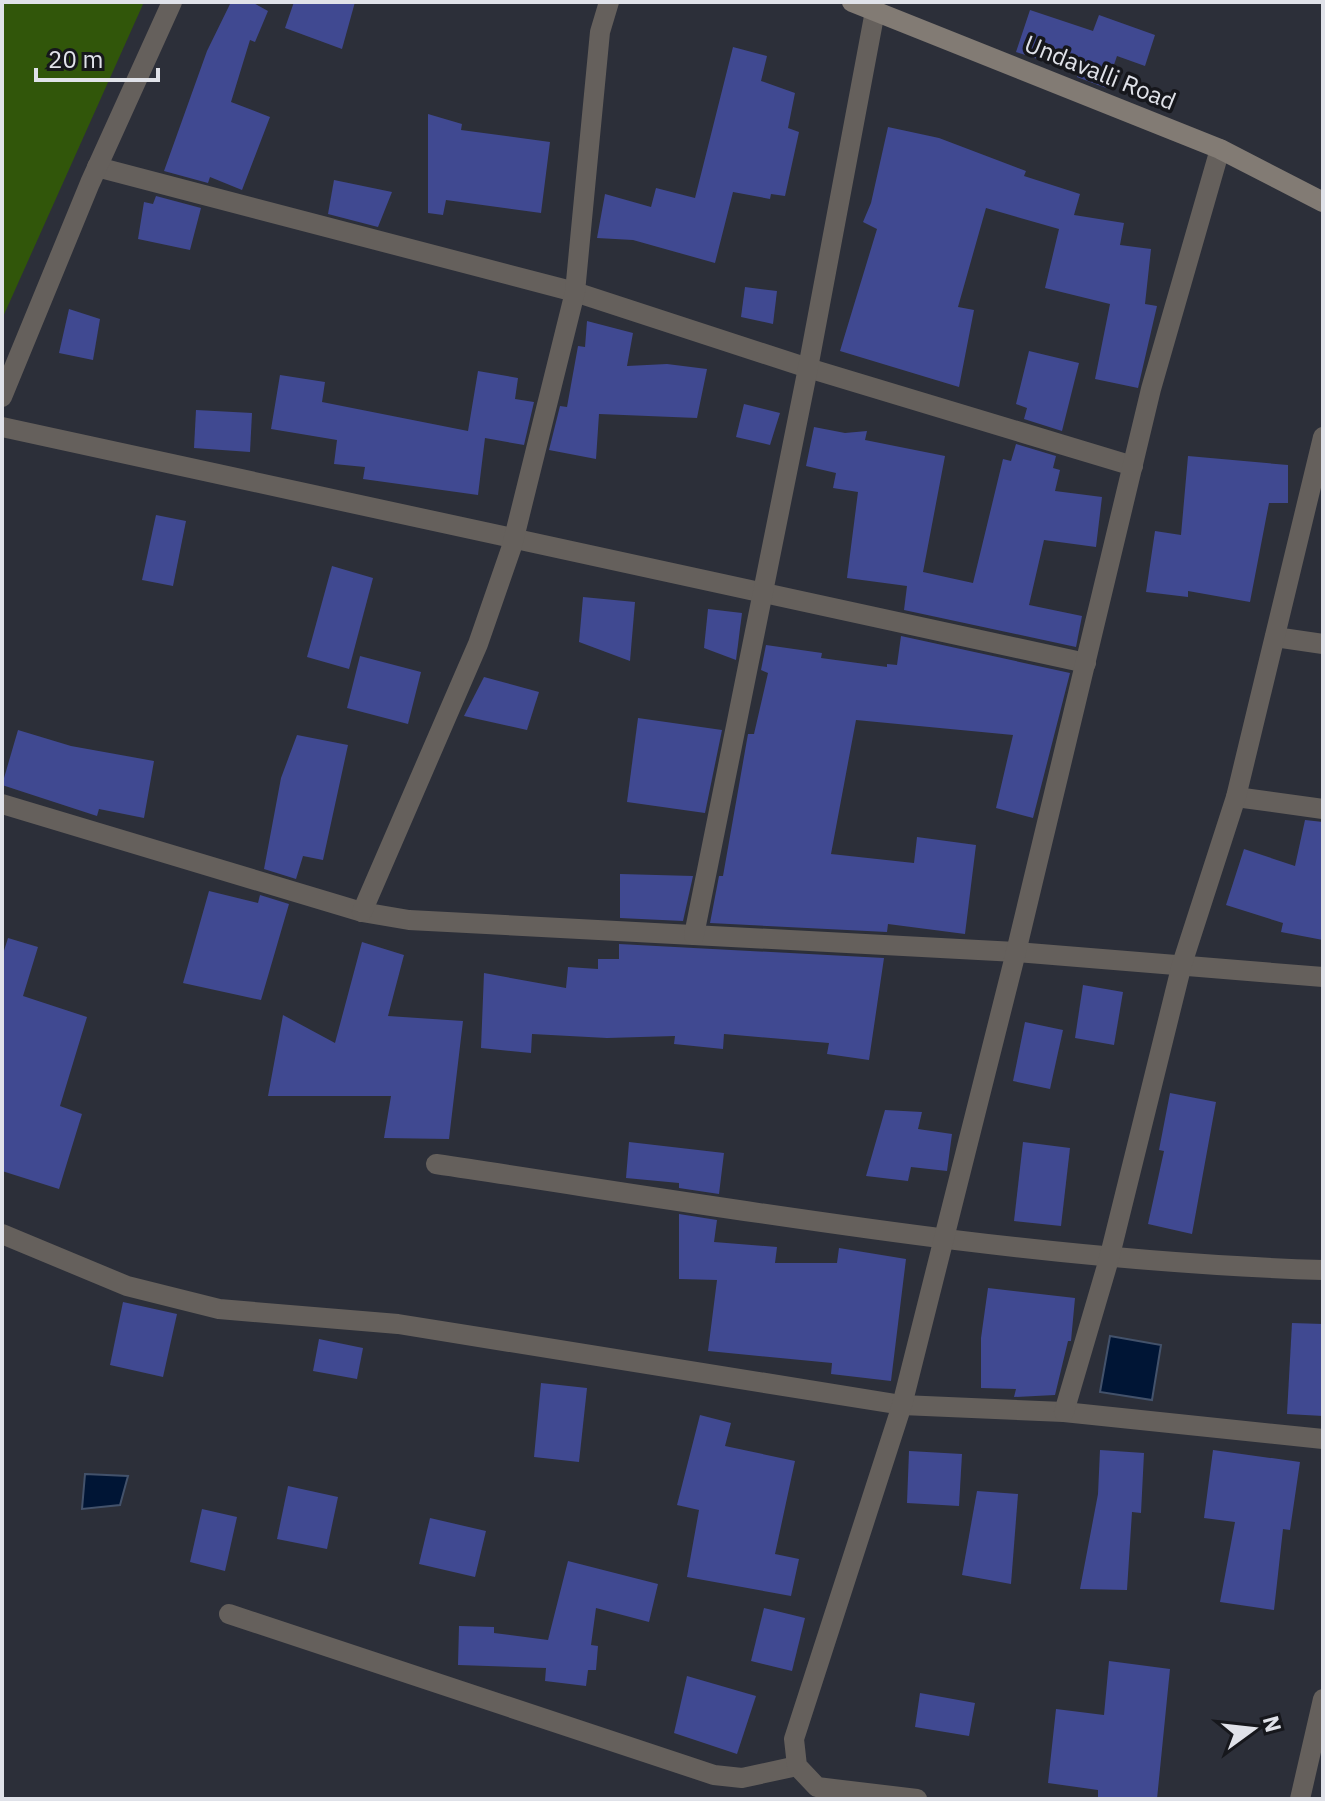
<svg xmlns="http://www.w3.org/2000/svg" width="1325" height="1801" font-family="'IBM Plex Sans',sans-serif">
	<rect width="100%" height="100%" fill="#2c2f39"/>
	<path fill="#31560a" d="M2,2H144L2,319Z"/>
	<g fill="#001535" stroke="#43526b" stroke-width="2">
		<path d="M1110,1336L1161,1345L1152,1400L1100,1392Z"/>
		<path d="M85,1474L128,1476L120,1505L82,1509Z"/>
	</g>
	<g fill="#404991">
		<path d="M231,2H252L268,11L255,42L250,40L231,102L270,117L242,190L210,177L208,183L164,171L207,51Z"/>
		<path d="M294,2H355L342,49L285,28Z"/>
		<path d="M1030,10L1093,31L1099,15L1155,35L1145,66L1117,56L1106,88L1077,77L1078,72L1016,52Z"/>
		<path d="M733,47L767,56L761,81L795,93L788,128L799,132L785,196L771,194L770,199L733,192L715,263L633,240L597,238L605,194L651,207L656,188L695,198Z"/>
		<path d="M428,114L462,124L461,130L550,142L541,213L446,200L443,215L428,213Z"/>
		<path d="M888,127L939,138L1026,171L1024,176L1080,194L1074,215L1124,223L1120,245L1151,249L1145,304L1157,306L1138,388L1095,379L1110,304L1045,288L1059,229L986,208L958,307L974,310L959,387L840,351L877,229L863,222L871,203Z"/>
		<path d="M334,180L392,192L378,227L328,214Z"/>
		<path d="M156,196L201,208L190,250L138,239L144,202L153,204Z"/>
		<path d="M745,287L777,291L773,324L741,317Z"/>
		<path d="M69,309L100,319L93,360L59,353Z"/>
		<path d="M587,321L633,333L627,366L667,364L707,369L697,418L599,414L596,459L549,450L560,406L567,407L578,346L585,347Z"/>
		<path d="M1029,351L1079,363L1062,431L1024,419L1027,408L1016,404Z"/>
		<path d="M478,371L518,378L515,399L534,402L524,445L485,438L478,495L363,479L365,467L334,464L337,440L271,429L280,375L325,382L322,402L468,431Z"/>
		<path d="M744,404L780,413L770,445L736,437Z"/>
		<path d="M196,410L252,413L250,452L194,448Z"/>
		<path d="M814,427L845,433L867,431L865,440L945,456L923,572L973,583L1003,459L1011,461L1016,444L1056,456L1053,468L1060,470L1055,491L1102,497L1096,547L1044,540L1029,605L1082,616L1076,647L904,610L907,586L847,578L858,492L833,488L836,473L806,466Z"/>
		<path d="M1188,456L1288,465V503H1269L1250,602L1188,591V597L1146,592L1155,531L1181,535Z"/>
		<path d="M156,515L186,521L173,586L142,580Z"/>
		<path d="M332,566L373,578L349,669L307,657Z"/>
		<path d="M583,597L635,602L630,661L579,642Z"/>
		<path d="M708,609L742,613L736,660L704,648Z"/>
		<path d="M901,636L1070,673L1033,818L996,808L1013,735L856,720L831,854L914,863L917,837L976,845L965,934L888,924L887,932L710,923L719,876H723L748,734H754L768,673L761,670L766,645L822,653L821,658L887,667V664L897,665Z"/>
		<path d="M360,656L421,672L408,724L347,708Z"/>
		<path d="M484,677L539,692L527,730L464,716Z"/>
		<path d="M638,718L722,730L705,813L627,802Z"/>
		<path d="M18,730L71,746L154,761L144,818L99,809L97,816L2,785Z"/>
		<path d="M297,735L348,745L323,860L303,856L296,879L264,869L281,778Z"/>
		<path d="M1305,820L1323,822V940L1281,932L1283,923L1226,905L1244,849L1295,866Z"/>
		<path d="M620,874L693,876L683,921L620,918Z"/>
		<path d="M209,891L258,903L260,895L289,904L261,1000L183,983Z"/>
		<path d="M8,938L38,947L23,996L87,1017L60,1106L82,1114L59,1189L2,1171V957Z"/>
		<path d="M362,942L404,955L388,1016L463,1021L449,1139L384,1138L391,1096H268L283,1015L335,1043Z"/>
		<path d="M619,944L884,958L869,1060L827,1054L829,1043L724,1034L723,1049L674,1044L675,1036L607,1038L532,1034L531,1053L481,1048L484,973L566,988L568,967L598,969V959H619Z"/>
		<path d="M1083,985L1123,992L1114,1045L1075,1038Z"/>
		<path d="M1025,1022L1063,1030L1050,1089L1013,1081Z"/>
		<path d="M1170,1093L1216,1102L1192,1234L1148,1224L1164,1151L1159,1150Z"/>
		<path d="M885,1110L922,1112L918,1129L952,1134L947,1171L911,1167L908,1181L866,1176Z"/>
		<path d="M629,1142L724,1153L719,1194L679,1188V1183L626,1178Z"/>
		<path d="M1023,1142L1070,1148L1061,1226L1014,1221Z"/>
		<path d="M679,1214L717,1220L714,1242L777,1247L775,1263H837L839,1248L906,1259L891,1381L831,1374L832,1363L708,1351L717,1280L679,1279Z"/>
		<path d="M988,1288L1075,1298L1071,1341H1068L1055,1395L1014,1397L1016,1389L981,1388V1338Z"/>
		<path d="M123,1302L177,1314L163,1377L110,1365Z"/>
		<path d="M1292,1323L1323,1324V1416L1287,1414Z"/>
		<path d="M319,1339L363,1348L357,1379L313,1371Z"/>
		<path d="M541,1383L587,1388L579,1462L534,1457Z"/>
		<path d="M700,1415L731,1423L725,1446L795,1461L775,1554L799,1559L791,1596L687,1577L699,1510L677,1505Z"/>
		<path d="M1100,1450L1144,1453L1141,1513L1132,1512L1127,1590L1080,1589L1098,1494Z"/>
		<path d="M1213,1450L1300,1462L1290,1530L1283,1529L1274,1610L1220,1602L1235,1522L1204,1518Z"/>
		<path d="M909,1451L962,1454L959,1506L907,1503Z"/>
		<path d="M288,1486L338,1497L327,1549L277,1539Z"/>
		<path d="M977,1491L1018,1494L1011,1584L962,1575Z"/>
		<path d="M202,1509L237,1517L225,1571L190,1562Z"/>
		<path d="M430,1518L486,1531L475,1577L419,1564Z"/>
		<path d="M568,1561L658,1584L649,1622L596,1608L591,1645L598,1646L596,1670H588L586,1686L545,1681L546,1668L458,1665L459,1626L494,1627V1633L548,1640Z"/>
		<path d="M764,1608L805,1618L792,1671L751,1661Z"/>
		<path d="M1109,1661L1170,1669L1157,1799H1098V1790L1048,1783L1056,1709L1104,1715Z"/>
		<path d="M687,1676L756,1696L737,1754L674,1733Z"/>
		<path d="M920,1693L975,1703L969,1736L915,1727Z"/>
	</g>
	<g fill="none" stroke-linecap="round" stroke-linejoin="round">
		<g stroke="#65605c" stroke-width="20">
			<path d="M97,167L575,292L808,368L1133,466"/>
			<path d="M2,397L90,183L172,2"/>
			<path d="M2,427L1086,663"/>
			<path d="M1275,637L1323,644"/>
			<path d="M1236,797L1323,809"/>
			<path d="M2,804L362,912L409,920L1016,952L1323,977"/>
			<path d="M362,912L478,644L512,546L575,292L600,32L609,2"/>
			<path d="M694,935L808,368L875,11"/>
			<path d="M436,1164C731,1208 1025,1261 1323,1270"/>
			<path d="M2,1234L127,1286L219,1309L398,1324L902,1405L1064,1412L1323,1439"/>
			<path d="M1064,1412L1109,1259L1182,964L1236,797L1323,437"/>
			<path d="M229,1614L714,1775L742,1778L797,1766"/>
			<path d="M917,1799L817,1787L797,1766L794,1739L902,1405L1016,952L1151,389L1220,149"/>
			<path d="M1300,1799L1323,1699"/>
		</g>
		<path stroke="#827b74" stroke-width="20" d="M852,2L1220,149L1323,202"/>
	</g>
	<g text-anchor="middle" stroke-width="7" stroke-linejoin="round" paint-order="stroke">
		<g font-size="24" fill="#e0e2e9" stroke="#16171c">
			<text transform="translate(1100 73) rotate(22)" y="8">Undavalli Road</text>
		</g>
	</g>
	<rect width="1325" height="1801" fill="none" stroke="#e0e2e9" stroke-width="8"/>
	<g transform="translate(1253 1729) rotate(75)" stroke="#16171c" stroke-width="6" paint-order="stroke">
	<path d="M0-6L14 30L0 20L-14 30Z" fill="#e0e2e9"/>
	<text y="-12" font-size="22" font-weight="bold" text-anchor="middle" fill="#e0e2e9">N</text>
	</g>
	<path d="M36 68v12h122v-12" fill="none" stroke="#e0e2e9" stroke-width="4"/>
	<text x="48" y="68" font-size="24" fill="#e0e2e9" stroke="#16171c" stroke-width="6" paint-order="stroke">20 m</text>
</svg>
